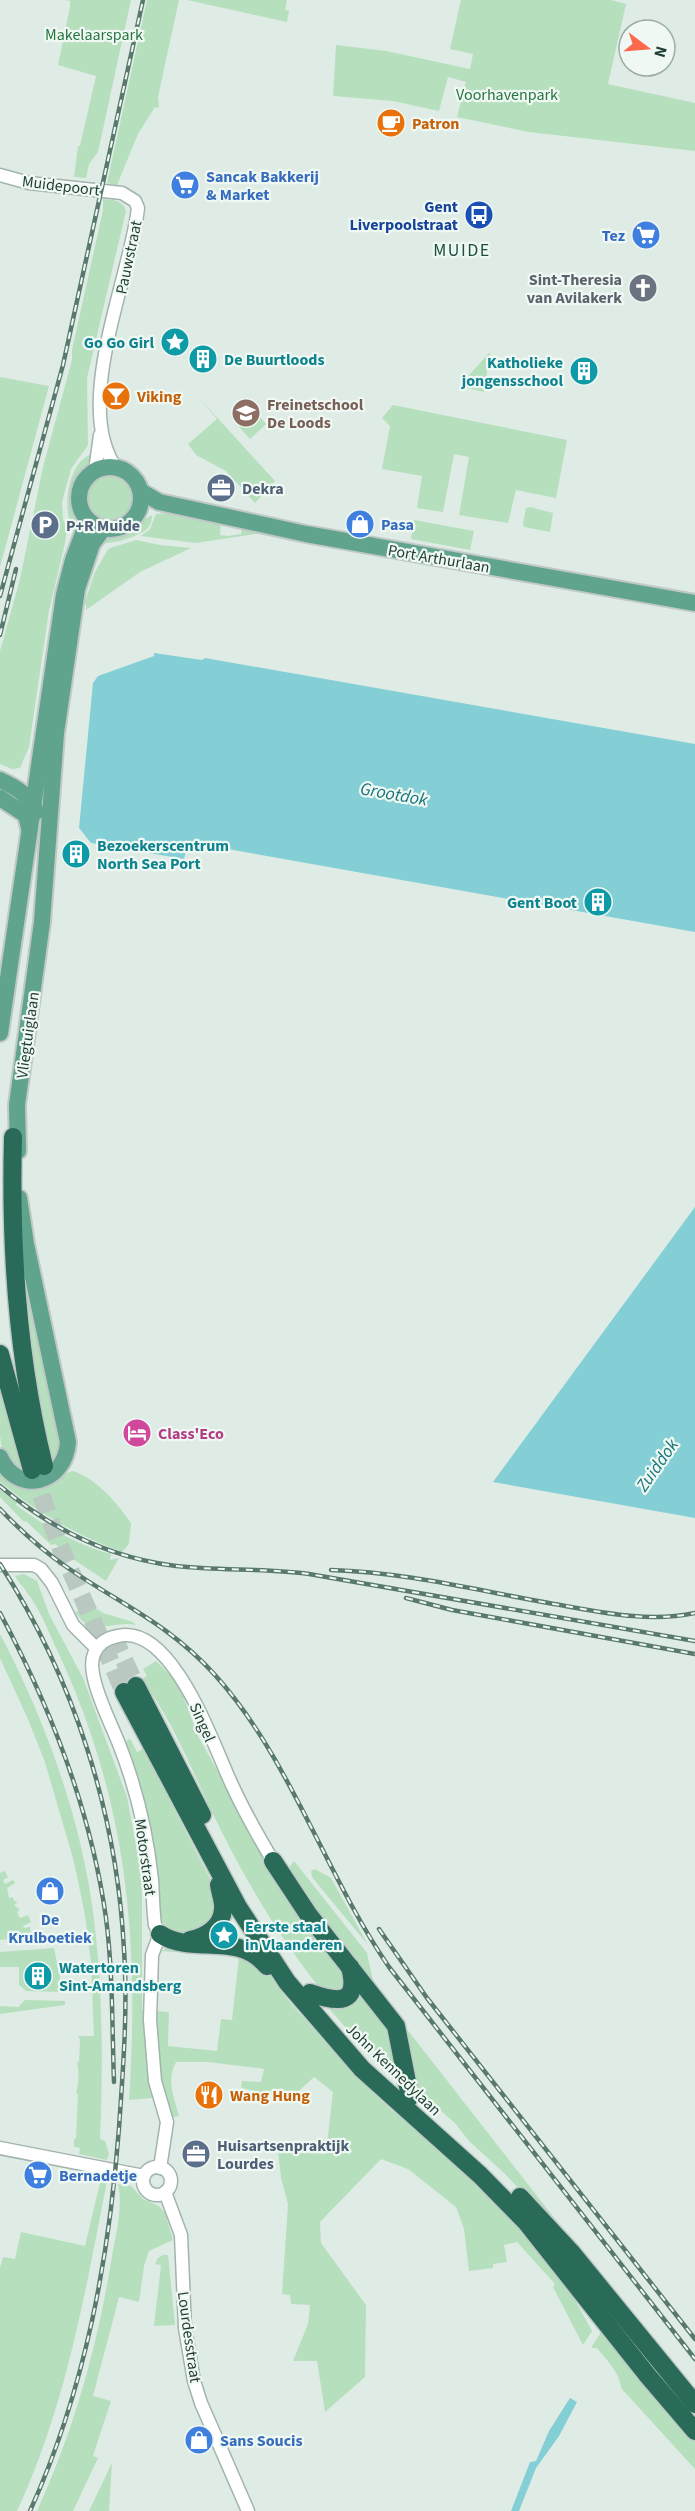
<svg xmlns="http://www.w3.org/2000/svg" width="695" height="2511" font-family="'Source Sans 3',sans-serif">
	<rect width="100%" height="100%" fill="#dfece5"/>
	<g fill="#b6dfbe">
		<path d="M66,0H131L98,152L89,164L86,178L74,177L78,146H80L96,76L58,65L70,7V1Z"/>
		<path d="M147,0H179L158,97L159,107L158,108L155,107L138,134L117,185L107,183Z"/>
		<path d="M187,0H287L285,10L289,11L287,22Z"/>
		<path d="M461,0H611L626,4L608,84L695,103V151L529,132L457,117L466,82L448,77L439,111L393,101L333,96L336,45L386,51L470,69L473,54L450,49Z"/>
		<path d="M103,199C113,200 123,200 126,211L87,378L88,445L71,469L62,502L63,519L67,529L65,543L49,611L29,747L20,768L12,769L0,764V651L20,579L43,467L72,360V350L103,210Z"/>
		<path d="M490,352L484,392L467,388L469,375Z"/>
		<path d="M0,377L49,386L0,567Z"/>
		<path d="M201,400L275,481L255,503L226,471L196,455L188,444L217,419Z"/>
		<path d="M247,403L266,424L250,439L231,418Z"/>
		<path d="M393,405L567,440L556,498L516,490L508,523L459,515L469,457L454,454L443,512L417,508L422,476L382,469L390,426L382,418Z"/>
		<path d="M94,454C90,468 78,476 75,491C72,507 82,515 76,532C59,515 68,457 94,454Z"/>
		<circle cx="111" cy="498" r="26"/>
		<path d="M530,507L553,513L550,532L524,527L523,523L526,508Z"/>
		<path d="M185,512L221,521L220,535L228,536L241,534L242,525L263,533L195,543L141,536L150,529L156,514Z"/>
		<path d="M152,515C152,520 151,525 147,529C137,537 111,545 99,543L109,534L126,530Z"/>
		<path d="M414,520L474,531L470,550L411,539Z"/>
		<path d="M136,540L160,545L191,548L140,572L86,610V605L84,604L95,572L107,551L110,548Z"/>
		<path d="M15,1204L63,1433L58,1467L22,1475L3,1455L0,1436V1376L11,1423L33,1379Z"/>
		<path d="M73,1471C96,1478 117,1503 131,1523L129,1544L122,1552C76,1535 38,1513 0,1482V1474C14,1483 34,1493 52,1484C60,1480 63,1473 73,1471Z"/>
		<path d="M0,1490L17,1502L16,1505C44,1526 77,1545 111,1554L110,1560L119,1558L106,1581L76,1561L55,1544L51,1545L26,1521L24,1522L0,1497Z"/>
		<path d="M24,1574L37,1581L49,1614L83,1678L127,1797L139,1861L142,1891V2010L169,2012L168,2046L217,2051L221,2019L232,2020L239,1956L161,1951L171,1946L230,1949L239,1950L260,1963L292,2005L356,2076L389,2108L467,2170L495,2197L544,2252L568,2283L570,2291L592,2331L583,2345L553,2287L555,2284L517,2242L504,2245L507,2262L493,2264V2268L469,2271L464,2229L456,2207L408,2169L381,2159L320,2222L321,2243L366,2305L365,2377L325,2412L317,2361H293L308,2324L310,2305L291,2304L290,2295L282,2294L288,2204L281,2178L278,2151L326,2154L333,2092L314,2077L290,2099L241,2088L242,2081L261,2082L264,2069L208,2062H176C166,2081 174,2097 179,2116L168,2118L163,2097L129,2100C140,1931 126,1793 52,1639C45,1623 37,1605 26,1591C23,1586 18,1582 15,1576Z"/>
		<path d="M90,1605L103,1613L133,1622L136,1625C111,1620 92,1639 75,1612Z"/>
		<path d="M0,1634C46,1721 82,1821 94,1919C103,1993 103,2065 100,2139L105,2141L109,2153L107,2160L79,2154L80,2148L74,2147V2139H76L78,2094L76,2093C79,2085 79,2071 77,2062H79L80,2040L78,2036H94L91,1963L85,1915L74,1862L45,1762L27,1717L0,1658Z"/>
		<path d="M156,1661L174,1679L181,1691L199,1738L286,1892L346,1973L345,1990L323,1992C277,1935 241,1873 210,1808C190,1765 171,1719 142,1679L147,1676L143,1669Z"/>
		<path d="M128,1739L131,1740L137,1752L143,1749L219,1896L214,1924L186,1936L167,1928L159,1917L145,1810L125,1745Z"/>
		<path d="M294,1861L367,1953L374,1986L351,1960L290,1874V1866Z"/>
		<path d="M315,1869L331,1878L368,1945L312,1877L311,1871Z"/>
		<path d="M5,1871L8,1877L3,1880L5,1884L13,1880L15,1883L7,1888L9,1898L13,1897L14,1901H16L17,1903L14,1905L20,1910L17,1912L20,1918L28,1915L31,1922L23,1926L24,1928L30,1927L31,1937L0,1940V1873Z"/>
		<path d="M54,1948L63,1992L26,1991L19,1985V1967H0V1952Z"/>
		<path d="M358,1986L390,2028L399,2074L359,2035L354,2037L326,2005Z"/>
		<path d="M25,2000L65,2001V2005L0,2014V2006L18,2007Z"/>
		<path d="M406,2028L605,2283L559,2230L504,2173L469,2141L455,2123L427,2099L413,2079L405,2038Z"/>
		<path d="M107,2181C85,2293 66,2406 17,2511H0V2268L3,2257L15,2259L21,2232L85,2246L100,2183Z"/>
		<path d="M118,2184L131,2186L143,2199L159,2206L165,2213L173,2240L149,2251L144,2266L139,2302L119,2297L93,2396L111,2401L93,2456L98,2458L73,2511H37C74,2430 98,2344 112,2256C116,2234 123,2206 118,2184Z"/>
		<path d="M163,2255H168L175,2325L154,2326L161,2265L155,2264L158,2258Z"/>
		<path d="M600,2327L695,2441V2469L621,2388C621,2374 605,2358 597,2348H591L600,2334Z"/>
		<path d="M112,2463L109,2511H89Z"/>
	</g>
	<g fill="#83cfd5">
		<path d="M154,653L202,660L205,658L695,744V932L188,842L184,859L91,843L79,828L93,683L98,676L154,656Z"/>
		<path d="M695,1207V1518L493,1482Z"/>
		<path d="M570,2398L577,2402L559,2436L536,2468L519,2511H511L530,2462L536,2461L549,2431Z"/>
	</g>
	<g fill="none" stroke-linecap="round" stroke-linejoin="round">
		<g stroke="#b9c9c1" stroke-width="18" stroke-dasharray="18 9" stroke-linecap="butt">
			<path d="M32,1470L61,1549L124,1692"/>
			<path d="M113,1636L136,1686"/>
		</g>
		<g stroke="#a2b4ac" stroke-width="15">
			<g id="minor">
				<path d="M0,175L29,183L122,193L135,201L138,208C130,279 72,405 116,468"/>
				<path d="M95,471L100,435"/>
				<path d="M0,1565H34L41,1569L52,1583L73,1625L96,1648"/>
				<path d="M0,2148L144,2176"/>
				<circle cx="157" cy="2181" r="14"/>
				<path d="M160,2168L167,2122L155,2081L150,2020L152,1955L160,1934L155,1925C153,1910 153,1895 152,1880C147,1833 136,1787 119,1744C111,1723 85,1674 94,1654C98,1643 107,1638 118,1636C173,1623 214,1747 232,1785C244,1811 258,1836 273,1861"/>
				<path d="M165,2192L181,2235L185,2328L194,2381L201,2403L248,2511"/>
			</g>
		</g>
		<g stroke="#c0c9c6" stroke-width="20">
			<g id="major">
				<circle cx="110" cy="498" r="31"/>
				<path d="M142,492L159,502L306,534L695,603"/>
				<path d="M0,780C15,787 30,795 36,812"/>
				<path d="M0,798L26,815L29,828"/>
				<path d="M0,1033L64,595L73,560L88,520"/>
				<path d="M18,1151L17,1105L42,922L56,733L77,589L92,544L103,529"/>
				<path d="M0,1457C17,1496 65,1484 68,1442L26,1244L19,1198"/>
			</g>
		</g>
		<g stroke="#c0c9c6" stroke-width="21">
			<g id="highway">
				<path d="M13,1137C10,1248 17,1358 44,1466"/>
				<path d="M0,1354L32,1470"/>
				<path d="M136,1686L202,1815"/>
				<path d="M124,1692L238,1907L287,1982L362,2069L480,2175L526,2222L648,2376L695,2431"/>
				<path d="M273,1861L308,1914L396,2026L410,2097"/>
				<path d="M160,1934C193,1956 237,1930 267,1966"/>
				<path d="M190,1940C206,1937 222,1927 223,1909C224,1901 220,1893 219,1885"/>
				<path d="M310,1993C338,2003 360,2005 350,1967"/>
				<path d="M520,2197L571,2252L695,2404"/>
			</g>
		</g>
		<use href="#minor" stroke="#fff" stroke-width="12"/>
		<use href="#major" stroke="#60a48d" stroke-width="16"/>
		<use href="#highway" stroke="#296b58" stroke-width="18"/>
		<g stroke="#59796d" stroke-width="4.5">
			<g id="rail">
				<path d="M0,596L63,365L143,0"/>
				<path d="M0,635L16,569"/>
				<path d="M0,1486C51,1529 110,1558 176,1566C220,1571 265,1568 309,1574L695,1641"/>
				<path d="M0,1509C21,1531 43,1551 68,1568C122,1605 169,1624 215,1675C290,1758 325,1874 389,1967L695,2359"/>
				<path d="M0,1564C74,1679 117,1813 124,1950C128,2009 123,2069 119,2128C109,2260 85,2390 30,2511"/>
				<path d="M331,1570C405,1572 480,1591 554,1604C601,1612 647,1623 695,1613"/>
				<path d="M406,1598L452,1610L695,1654"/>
				<path d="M0,1613C51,1708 91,1811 106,1918C113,1972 112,2027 114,2082"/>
				<path d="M379,1929L427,1998L695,2339"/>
			</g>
		</g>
		<use href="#rail" stroke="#f0f8f3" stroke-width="2" stroke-dasharray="7" stroke-linecap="butt"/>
	</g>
	<defs>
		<g id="cafe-disc" transform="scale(1.5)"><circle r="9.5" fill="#e8710a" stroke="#f0f8f3"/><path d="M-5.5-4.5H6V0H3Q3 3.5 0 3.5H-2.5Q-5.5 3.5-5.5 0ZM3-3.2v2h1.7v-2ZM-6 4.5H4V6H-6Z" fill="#fff"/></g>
		<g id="supermarket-disc" transform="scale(1.5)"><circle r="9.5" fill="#3f7fe0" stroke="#f0f8f3"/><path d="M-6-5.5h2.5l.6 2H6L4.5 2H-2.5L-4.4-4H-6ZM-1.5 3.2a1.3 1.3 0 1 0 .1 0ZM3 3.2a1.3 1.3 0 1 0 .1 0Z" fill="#fff"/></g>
		<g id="bus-disc" transform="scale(1.5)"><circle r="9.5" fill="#1a4fb4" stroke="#f0f8f3"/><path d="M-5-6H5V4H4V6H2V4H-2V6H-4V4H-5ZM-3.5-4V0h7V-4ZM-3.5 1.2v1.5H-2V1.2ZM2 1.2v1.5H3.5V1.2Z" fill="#fff"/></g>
		<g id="church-disc" transform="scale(1.5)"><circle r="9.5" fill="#6b7280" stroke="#f0f8f3"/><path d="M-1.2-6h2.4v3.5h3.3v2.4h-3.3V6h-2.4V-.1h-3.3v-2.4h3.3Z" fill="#fff"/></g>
		<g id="sight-disc" transform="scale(1.5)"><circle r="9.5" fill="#0f9aa8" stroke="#f0f8f3"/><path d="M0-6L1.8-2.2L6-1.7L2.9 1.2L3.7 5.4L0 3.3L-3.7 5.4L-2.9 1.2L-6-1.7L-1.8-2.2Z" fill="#fff"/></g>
		<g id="building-disc" transform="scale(1.5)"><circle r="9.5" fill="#0f9aa8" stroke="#f0f8f3"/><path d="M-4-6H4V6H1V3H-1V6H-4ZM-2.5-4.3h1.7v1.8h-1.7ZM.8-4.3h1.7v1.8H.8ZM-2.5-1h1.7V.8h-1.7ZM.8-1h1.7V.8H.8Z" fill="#fff"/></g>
		<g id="bar-disc" transform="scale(1.5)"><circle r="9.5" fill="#e8710a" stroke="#f0f8f3"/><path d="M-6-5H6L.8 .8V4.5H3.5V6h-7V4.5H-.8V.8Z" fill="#fff"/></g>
		<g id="school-disc" transform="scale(1.5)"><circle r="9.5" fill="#8d6e63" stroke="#f0f8f3"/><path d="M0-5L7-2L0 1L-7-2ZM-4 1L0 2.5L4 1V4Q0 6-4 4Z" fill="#fff"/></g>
		<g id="office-disc" transform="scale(1.5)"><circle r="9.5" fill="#5c6f8a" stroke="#f0f8f3"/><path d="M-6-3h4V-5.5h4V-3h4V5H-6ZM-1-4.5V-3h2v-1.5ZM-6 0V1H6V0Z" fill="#fff"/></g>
		<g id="shop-disc" transform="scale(1.5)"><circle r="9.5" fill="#3f7fe0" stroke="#f0f8f3"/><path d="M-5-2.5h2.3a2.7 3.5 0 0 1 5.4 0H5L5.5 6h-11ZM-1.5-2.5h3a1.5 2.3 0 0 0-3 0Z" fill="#fff"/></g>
		<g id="parking-disc" transform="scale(1.5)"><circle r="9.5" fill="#5c6f8a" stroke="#f0f8f3"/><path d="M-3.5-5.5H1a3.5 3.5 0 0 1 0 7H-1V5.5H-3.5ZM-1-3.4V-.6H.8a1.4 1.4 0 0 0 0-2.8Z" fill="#fff"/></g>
		<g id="hotel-disc" transform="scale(1.5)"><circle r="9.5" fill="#d1479c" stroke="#f0f8f3"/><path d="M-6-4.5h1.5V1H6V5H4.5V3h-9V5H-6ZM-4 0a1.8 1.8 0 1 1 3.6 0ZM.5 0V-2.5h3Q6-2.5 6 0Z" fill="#fff"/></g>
		<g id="restaurant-disc" transform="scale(1.5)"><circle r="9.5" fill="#e8710a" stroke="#f0f8f3"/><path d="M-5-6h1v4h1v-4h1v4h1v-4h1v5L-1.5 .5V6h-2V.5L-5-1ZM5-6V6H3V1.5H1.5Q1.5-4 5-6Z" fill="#fff"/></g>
	</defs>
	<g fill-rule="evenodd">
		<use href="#cafe-disc" x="391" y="123"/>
		<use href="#supermarket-disc" x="185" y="185"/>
		<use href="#bus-disc" x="479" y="215"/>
		<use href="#supermarket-disc" x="646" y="235"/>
		<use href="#church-disc" x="643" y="288"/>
		<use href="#sight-disc" x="175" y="342"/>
		<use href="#building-disc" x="203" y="359"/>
		<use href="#building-disc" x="584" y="371"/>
		<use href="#bar-disc" x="116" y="396"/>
		<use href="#school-disc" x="246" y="413"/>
		<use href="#office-disc" x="221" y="488"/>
		<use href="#shop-disc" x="360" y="524"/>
		<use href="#parking-disc" x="45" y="525"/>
		<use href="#building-disc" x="76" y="854"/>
		<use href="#building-disc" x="598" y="902"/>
		<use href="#hotel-disc" x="137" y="1433"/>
		<use href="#shop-disc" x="50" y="1891"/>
		<use href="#sight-disc" x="224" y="1935"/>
		<use href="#building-disc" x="38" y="1976"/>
		<use href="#restaurant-disc" x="209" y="2095"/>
		<use href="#office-disc" x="196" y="2154"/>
		<use href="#supermarket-disc" x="38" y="2175"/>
		<use href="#shop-disc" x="199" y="2440"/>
	</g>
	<g text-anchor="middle" stroke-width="4.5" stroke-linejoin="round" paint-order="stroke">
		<g font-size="16" fill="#26763f" stroke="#f0f8f3">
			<text x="94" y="40">Makelaarspark</text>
			<text x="507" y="100">Voorhavenpark</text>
		</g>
		<g font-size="16" font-weight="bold" fill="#c56008" stroke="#f0f8f3" text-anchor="start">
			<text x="412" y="129">Patron</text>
			<text x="137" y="402">Viking</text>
			<text x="230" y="2101">Wang Hung</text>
		</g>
		<g font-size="16" font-weight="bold" fill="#366cbe" stroke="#f0f8f3" text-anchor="start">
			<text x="206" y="182">Sancak Bakkerij<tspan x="206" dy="18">&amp; Market</tspan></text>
			<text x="625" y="241" text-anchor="end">Tez</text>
			<text x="381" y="530">Pasa</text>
			<text x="50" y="1925" text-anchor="middle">De<tspan x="50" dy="18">Krulboetiek</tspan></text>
			<text x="59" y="2181">Bernadetje</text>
			<text x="220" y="2446">Sans Soucis</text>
		</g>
		<g font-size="16" fill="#1f3d32" stroke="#f0f8f3">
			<text transform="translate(61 185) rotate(7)" y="6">Muidepoort</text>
			<text transform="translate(128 257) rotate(-78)" y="6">Pauwstraat</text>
			<text transform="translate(439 558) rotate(10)" y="6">Port Arthurlaan</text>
			<text transform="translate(27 1035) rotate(-82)" y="6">Vliegtuiglaan</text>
			<text transform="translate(203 1722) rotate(66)" y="6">Singel</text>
			<text transform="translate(146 1857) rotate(82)" y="6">Motorstraat</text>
			<text transform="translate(394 2069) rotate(44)" y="6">John Kennedylaan</text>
			<text transform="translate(190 2337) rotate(82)" y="6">Lourdesstraat</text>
		</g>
		<g font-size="16" font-weight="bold" fill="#164399" stroke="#f0f8f3" text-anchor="end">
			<text x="458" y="212">Gent<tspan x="458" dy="18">Liverpoolstraat</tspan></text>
		</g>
		<g font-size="16" font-weight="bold" fill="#5b616d" stroke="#f0f8f3" text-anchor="end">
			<text x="622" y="285">Sint-Theresia<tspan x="622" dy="18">van Avilakerk</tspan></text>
		</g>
		<g font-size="16" font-weight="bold" fill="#0d838f" stroke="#f0f8f3" text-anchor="start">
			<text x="154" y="348" text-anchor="end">Go Go Girl</text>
			<text x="224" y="365">De Buurtloods</text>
			<text x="563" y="368" text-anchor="end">Katholieke<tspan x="563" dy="18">jongensschool</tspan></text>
			<text x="97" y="851">Bezoekerscentrum<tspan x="97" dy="18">North Sea Port</tspan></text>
			<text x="577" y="908" text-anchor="end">Gent Boot</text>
			<text x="245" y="1932">Eerste staal<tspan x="245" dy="18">in Vlaanderen</tspan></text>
			<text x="59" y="1973">Watertoren<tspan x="59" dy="18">Sint-Amandsberg</tspan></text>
		</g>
		<g font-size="16" font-weight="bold" fill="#785e54" stroke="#f0f8f3" text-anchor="start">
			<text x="267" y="410">Freinetschool<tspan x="267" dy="18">De Loods</tspan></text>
		</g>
		<g font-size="16" font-weight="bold" fill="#4e5e75" stroke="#f0f8f3" text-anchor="start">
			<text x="242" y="494">Dekra</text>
			<text x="66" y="531">P+R Muide</text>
			<text x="217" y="2151">Huisartsenpraktijk<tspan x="217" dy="18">Lourdes</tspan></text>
		</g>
		<g font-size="16" font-weight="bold" fill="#b23c85" stroke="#f0f8f3" text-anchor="start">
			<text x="158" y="1439">Class'Eco</text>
		</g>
		<g font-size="18" letter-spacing="1.5" fill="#1a503e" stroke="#f0f8f3">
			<text x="462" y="256">MUIDE</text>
		</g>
		<g font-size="18" font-style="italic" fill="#15747c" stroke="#f0f8f3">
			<text transform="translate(394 794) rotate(10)" y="6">Grootdok</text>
			<text transform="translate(657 1465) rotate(-55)" y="6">Zuiddok</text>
		</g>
	</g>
	<g transform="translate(647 48) rotate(106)"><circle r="28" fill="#f0f8f3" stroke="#9cada6" stroke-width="1.5"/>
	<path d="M0-4.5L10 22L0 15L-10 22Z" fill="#fc694d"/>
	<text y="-9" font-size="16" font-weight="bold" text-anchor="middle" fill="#1f3d32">N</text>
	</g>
</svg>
